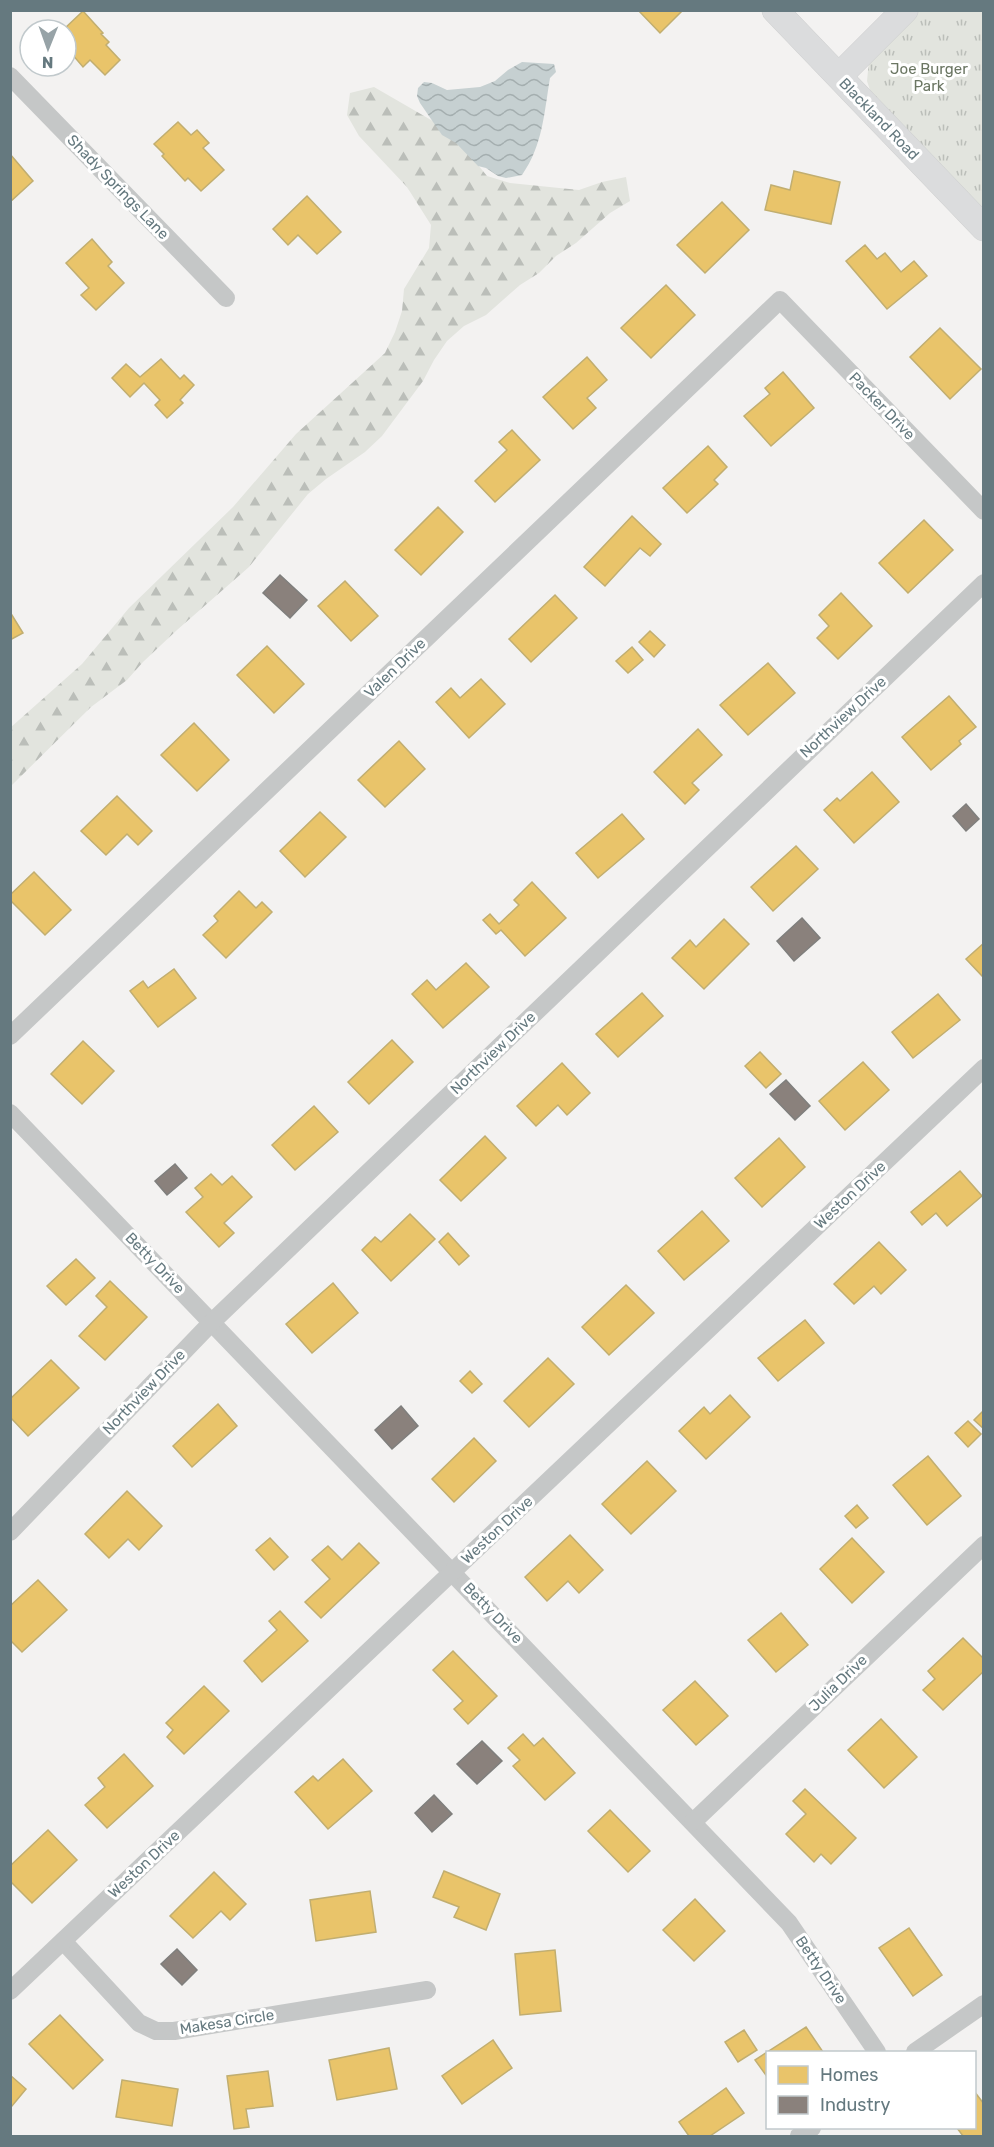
<svg xmlns="http://www.w3.org/2000/svg" width="994" height="2147" font-family="Rubik,sans-serif">
	<defs>
		<pattern id="forest-firs" width="22" height="20" patternUnits="userSpaceOnUse" patternTransform="scale(1.5)"><rect width="22" height="20" fill="#e2e4de"/><path d="M5 1l3.5 6h-7zM16 11l3.5 6h-7z" fill="#bbbeb9"/></pattern>
		<pattern id="park-tufts" width="24" height="20" patternUnits="userSpaceOnUse" patternTransform="scale(1.5)"><rect width="24" height="20" fill="#e2e4de"/><path d="M3 7l-1-3M5 7V3M7 7l1-3M15 17l-1-3M17 17v-4M19 17l1-3" fill="none" stroke="#bbbeb9"/></pattern>
		<pattern id="water-waves" width="16" height="10" patternUnits="userSpaceOnUse" patternTransform="scale(1.5)"><rect width="16" height="10" fill="#c6d0d1"/><path d="M0 5q4-4 8 0t8 0" fill="none" stroke="#a4aeaf"/></pattern>
	</defs>
	<rect width="100%" height="100%" fill="#f3f2f1"/>
	<path fill="url(#forest-firs)" d="M374,87L438,124L457,139L487,176L510,183L579,190L602,182L626,177L630,201L610,213L576,243L556,256L539,273L520,285L486,315L464,326L447,341L434,360L423,381L382,436L365,452L326,479L308,494L249,567L177,630L143,662L127,680L91,707L11,786L10,728L82,664L129,608L233,507L296,434L385,353L395,332L402,311L404,289L429,248L431,225L407,187L359,136L347,115L350,93Z"/>
	<path fill="url(#park-tufts)" d="M919,11H983V213L871,93L867,81L869,60Z"/>
	<path fill="url(#water-waves)" d="M522,62L554,64L556,72L550,78C544,113 543,145 522,175L506,178L498,176L486,168L478,166L456,143L442,135L420,103L417,96L418,88L424,82L432,83L447,90L480,87L495,81L508,70Z"/>
	<g fill="#e9c46a" stroke="#c1ae70" stroke-width="1.5">
		<path d="M638,10H683L660,33Z"/>
		<path d="M83,11L103,33L101,34L109,42L106,45L120,60L105,75L90,60L83,67L72,54L69,57L66,54V30H63Z"/>
		<path d="M178,122L191,135L197,130L209,143L203,148L224,170L201,191L188,178L185,181L162,156L164,154L154,144Z"/>
		<path d="M10,154L33,181L10,202Z"/>
		<path d="M794,171L840,182L831,224L765,210L771,185L790,190Z"/>
		<path d="M307,196L341,232L317,254L298,235L288,245L273,229Z"/>
		<path d="M722,202L749,230L705,273L677,245Z"/>
		<path d="M92,239L112,262L108,266L124,283L96,310L81,295L89,288L66,263Z"/>
		<path d="M865,245L877,259L885,253L901,272L914,261L927,276L887,309L846,261Z"/>
		<path d="M666,285L695,315L651,358L621,328Z"/>
		<path d="M940,328L981,369L950,399L910,357Z"/>
		<path d="M587,357L607,380L587,398L596,408L573,429L543,397Z"/>
		<path d="M161,359L180,379L184,375L194,385L180,400L183,403L167,418L155,405L160,400L144,383L130,397L112,378L126,364L140,377Z"/>
		<path d="M783,372L814,408L771,446L744,416L770,394L765,388Z"/>
		<path d="M512,430L540,460L495,502L475,481L507,450L499,442Z"/>
		<path d="M708,446L727,467L714,480L718,484L687,513L663,488Z"/>
		<path d="M438,507L463,532L421,575L395,550Z"/>
		<path d="M632,516L661,544L650,556L640,548L605,586L584,567Z"/>
		<path d="M924,520L953,550L908,593L879,563Z"/>
		<path d="M345,581L378,616L351,641L318,606Z"/>
		<path d="M841,593L872,626L838,659L817,638L829,626L819,615Z"/>
		<path d="M555,595L577,618L531,662L509,639Z"/>
		<path d="M10,612L23,633L10,640Z"/>
		<path d="M650,631L665,645L654,657L639,642Z"/>
		<path d="M267,646L304,684L274,713L237,675Z"/>
		<path d="M632,647L643,660L628,673L616,661Z"/>
		<path d="M768,663L795,693L748,735L720,705Z"/>
		<path d="M481,679L505,704L469,738L436,702L451,688L460,698Z"/>
		<path d="M949,696L976,727L959,741L961,744L931,770L902,737Z"/>
		<path d="M194,723L229,760L197,791L161,755Z"/>
		<path d="M698,729L722,755L692,783L699,790L685,804L654,772Z"/>
		<path d="M399,741L425,769L385,807L358,780Z"/>
		<path d="M872,772L899,802L854,843L824,810L837,798L840,801Z"/>
		<path d="M117,796L152,831L138,845L127,834L106,855L81,831Z"/>
		<path d="M320,812L346,837L305,877L280,851Z"/>
		<path d="M622,814L644,839L598,878L576,853Z"/>
		<path d="M796,846L818,869L773,911L751,887Z"/>
		<path d="M34,872L71,910L45,935L10,900V895Z"/>
		<path d="M532,882L566,918L525,956L501,930L496,934L483,920L490,914L499,924L519,905L514,900Z"/>
		<path d="M239,891L256,908L262,902L272,912L226,958L203,935L218,921L214,916Z"/>
		<path d="M724,919L749,944L704,989L672,958L690,940L696,947Z"/>
		<path d="M984,943V978L966,959Z"/>
		<path d="M466,963L489,987L443,1028L412,994L427,980L436,990Z"/>
		<path d="M174,969L196,998L158,1027L130,991L143,981L148,988Z"/>
		<path d="M642,993L663,1016L618,1057L596,1034Z"/>
		<path d="M938,994L960,1020L913,1058L892,1032Z"/>
		<path d="M392,1040L413,1062L369,1104L348,1082Z"/>
		<path d="M83,1041L114,1071L82,1104L51,1074Z"/>
		<path d="M760,1052L781,1074L766,1088L745,1066Z"/>
		<path d="M863,1062L889,1090L845,1130L819,1101Z"/>
		<path d="M562,1063L590,1093L567,1115L558,1105L536,1126L517,1106Z"/>
		<path d="M314,1106L338,1132L295,1170L272,1145Z"/>
		<path d="M485,1136L506,1158L461,1201L440,1180Z"/>
		<path d="M779,1138L805,1167L762,1207L735,1178Z"/>
		<path d="M960,1171L982,1196L947,1226L936,1213L922,1225L911,1212Z"/>
		<path d="M211,1174L222,1185L232,1176L252,1197L224,1223L234,1233L219,1247L186,1212L203,1197L195,1188Z"/>
		<path d="M702,1211L729,1241L684,1280L658,1251Z"/>
		<path d="M410,1214L435,1239L391,1281L362,1250L375,1237L381,1242Z"/>
		<path d="M448,1233L469,1256L459,1265L439,1242Z"/>
		<path d="M879,1242L906,1270L881,1294L874,1286L854,1304L834,1284Z"/>
		<path d="M76,1259L95,1278L66,1305L47,1286Z"/>
		<path d="M110,1281L147,1317L105,1360L79,1336L107,1307L96,1296Z"/>
		<path d="M333,1283L358,1313L312,1353L286,1324Z"/>
		<path d="M626,1285L654,1313L609,1355L582,1327Z"/>
		<path d="M805,1320L824,1343L778,1381L758,1358Z"/>
		<path d="M548,1358L574,1384L529,1427L504,1401Z"/>
		<path d="M51,1360L79,1388L28,1436L10,1417V1399Z"/>
		<path d="M470,1371L482,1384L472,1393L460,1381Z"/>
		<path d="M730,1395L750,1417L706,1459L679,1431L704,1407L710,1414Z"/>
		<path d="M218,1404L237,1426L192,1467L173,1446Z"/>
		<path d="M984,1410V1429L974,1420Z"/>
		<path d="M968,1421L981,1434L968,1447L955,1433Z"/>
		<path d="M474,1438L496,1461L454,1502L432,1479Z"/>
		<path d="M928,1456L961,1496L927,1525L893,1485Z"/>
		<path d="M647,1461L676,1491L631,1534L602,1504Z"/>
		<path d="M127,1491L162,1526L139,1550L128,1539L109,1558L85,1534Z"/>
		<path d="M857,1505L868,1518L856,1528L845,1516Z"/>
		<path d="M570,1535L603,1570L579,1593L568,1581L547,1601L525,1577Z"/>
		<path d="M270,1538L288,1557L274,1570L256,1550Z"/>
		<path d="M852,1538L884,1572L852,1603L820,1569Z"/>
		<path d="M359,1543L379,1563L321,1618L305,1602L330,1579L312,1560L328,1546L342,1560Z"/>
		<path d="M38,1580L67,1610L22,1652L10,1640V1606Z"/>
		<path d="M280,1611L308,1641L262,1682L244,1661L277,1630L269,1621Z"/>
		<path d="M781,1613L808,1645L776,1672L748,1640Z"/>
		<path d="M963,1638L984,1659V1671L943,1710L923,1690L935,1679L928,1671Z"/>
		<path d="M453,1651L497,1696L468,1724L454,1709L463,1701L433,1670Z"/>
		<path d="M695,1681L728,1716L696,1745L663,1710Z"/>
		<path d="M204,1686L229,1711L184,1754L167,1737L173,1730L166,1723Z"/>
		<path d="M881,1719L917,1757L884,1788L848,1750Z"/>
		<path d="M523,1734L534,1746L543,1738L575,1773L545,1800L513,1766L520,1760L508,1748Z"/>
		<path d="M124,1754L153,1786L107,1828L85,1805L105,1787L98,1778Z"/>
		<path d="M343,1759L372,1791L328,1829L295,1792L313,1776L318,1781Z"/>
		<path d="M805,1789L856,1838L831,1864L821,1854L814,1862L786,1834L806,1814L793,1801Z"/>
		<path d="M610,1810L650,1851L628,1872L588,1831Z"/>
		<path d="M48,1830L77,1860L32,1903L10,1881V1866Z"/>
		<path d="M444,1871L500,1894L486,1930L454,1917L459,1907L433,1897Z"/>
		<path d="M214,1872L246,1904L230,1920L221,1911L193,1938L170,1916Z"/>
		<path d="M370,1891L376,1932L316,1941L310,1900Z"/>
		<path d="M695,1899L725,1931L694,1961L663,1930Z"/>
		<path d="M909,1928L942,1975L913,1996L879,1948Z"/>
		<path d="M555,1950L561,2011L520,2015L515,1954Z"/>
		<path d="M60,2015L103,2060L73,2089L29,2044Z"/>
		<path d="M806,2027L823,2052H768V2078L755,2060Z"/>
		<path d="M744,2030L757,2050L738,2062L725,2042Z"/>
		<path d="M493,2040L512,2068L462,2104L442,2076Z"/>
		<path d="M389,2048L397,2089L337,2100L329,2060Z"/>
		<path d="M268,2071L273,2106L246,2109L249,2127L234,2129L227,2076Z"/>
		<path d="M10,2075L26,2089L12,2106L10,2104Z"/>
		<path d="M122,2080L178,2089L172,2126L116,2117Z"/>
		<path d="M726,2088L744,2113L710,2136H689L679,2122Z"/>
		<path d="M974,2091L984,2104V2136H963L957,2128H974Z"/>
	</g>
	<g fill="#8a817c" stroke="#7f7f7d" stroke-width="1.5">
		<path d="M280,575L307,600L290,618L263,593Z"/>
		<path d="M966,804L979,819L966,831L953,816Z"/>
		<path d="M802,918L820,938L794,961L777,941Z"/>
		<path d="M786,1080L810,1106L795,1120L770,1094Z"/>
		<path d="M175,1164L187,1178L167,1195L155,1181Z"/>
		<path d="M401,1406L418,1426L392,1449L375,1430Z"/>
		<path d="M482,1741L502,1761L477,1784L457,1764Z"/>
		<path d="M434,1795L452,1814L432,1832L415,1813Z"/>
		<path d="M177,1949L197,1970L182,1985L161,1964Z"/>
	</g>
	<g fill="none" stroke-linecap="round" stroke-linejoin="round">
		<g stroke="#cecfcf" stroke-width="27">
			<g id="secondary">
				<path d="M775,10L984,228"/>
				<path d="M839,76L905,10"/>
			</g>
		</g>
		<g stroke="#c5c7c7" stroke-width="18">
			<path d="M10,76L226,298"/>
			<path d="M10,1036L780,300L984,511"/>
			<path d="M10,1113L789,1923L877,2052"/>
			<path d="M10,1532L212,1322L984,583"/>
			<path d="M693,1822L984,1545"/>
			<path d="M63,1941L139,2023L156,2031H174L427,1990"/>
			<path d="M10,1991L984,1068"/>
			<path d="M915,2052L984,2004"/>
			<path d="M799,2136L812,2128"/>
		</g>
		<use href="#secondary" stroke="#dbdcdd" stroke-width="26"/>
	</g>
	<g text-anchor="middle" stroke-width="6" stroke-linejoin="round" paint-order="stroke">
		<g font-size="15" fill="#6b7663" stroke="#fff">
			<text x="929" y="74">Joe Burger<tspan x="929" dy="17">Park</tspan></text>
		</g>
		<g font-size="15" fill="#65797f" stroke="#fff">
			<text transform="translate(879 119) rotate(46)" y="5">Blackland Road</text>
			<text transform="translate(118 187) rotate(46)" y="5">Shady Springs Lane</text>
			<text transform="translate(882 406) rotate(46)" y="5">Packer Drive</text>
			<text transform="translate(395 668) rotate(-44)" y="5">Valen Drive</text>
			<text transform="translate(843 717) rotate(-43)" y="5">Northview Drive</text>
			<text transform="translate(493 1053) rotate(-44)" y="5">Northview Drive</text>
			<text transform="translate(850 1195) rotate(-43)" y="5">Weston Drive</text>
			<text transform="translate(155 1263) rotate(46)" y="5">Betty Drive</text>
			<text transform="translate(144 1392) rotate(-46)" y="5">Northview Drive</text>
			<text transform="translate(497 1530) rotate(-43)" y="5">Weston Drive</text>
			<text transform="translate(493 1613) rotate(46)" y="5">Betty Drive</text>
			<text transform="translate(838 1683) rotate(-44)" y="5">Julia Drive</text>
			<text transform="translate(144 1864) rotate(-43)" y="5">Weston Drive</text>
			<text transform="translate(821 1970) rotate(56)" y="5">Betty Drive</text>
			<text transform="translate(227 2022) rotate(-9)" y="5">Makesa Circle</text>
		</g>
	</g>
	<rect width="994" height="2147" fill="none" stroke="#65797f" stroke-width="24"/>
	<rect x="766" y="2051" width="210" height="78" fill="#ffffff" stroke="#c1c9cc" stroke-width="1.5"/>
	<rect x="778" y="2066" width="30" height="18" fill="#e9c46a" stroke="#c1c9cc" stroke-width="1.5"/>
	<text x="820" y="2081" font-size="18" fill="#65797f">Homes</text>
	<rect x="778" y="2096" width="30" height="18" fill="#8a817c" stroke="#c1c9cc" stroke-width="1.5"/>
	<text x="820" y="2111" font-size="18" fill="#65797f">Industry</text>
	<g transform="translate(48 48) rotate(181)"><circle r="28" fill="#ffffff" stroke="#c1c9cc" stroke-width="1.5"/>
	<path d="M0-4.5L10 22L0 15L-10 22Z" fill="#97a3a7"/>
	<text y="-9" font-size="16" font-weight="bold" text-anchor="middle" fill="#65797f">N</text>
	</g>
</svg>
